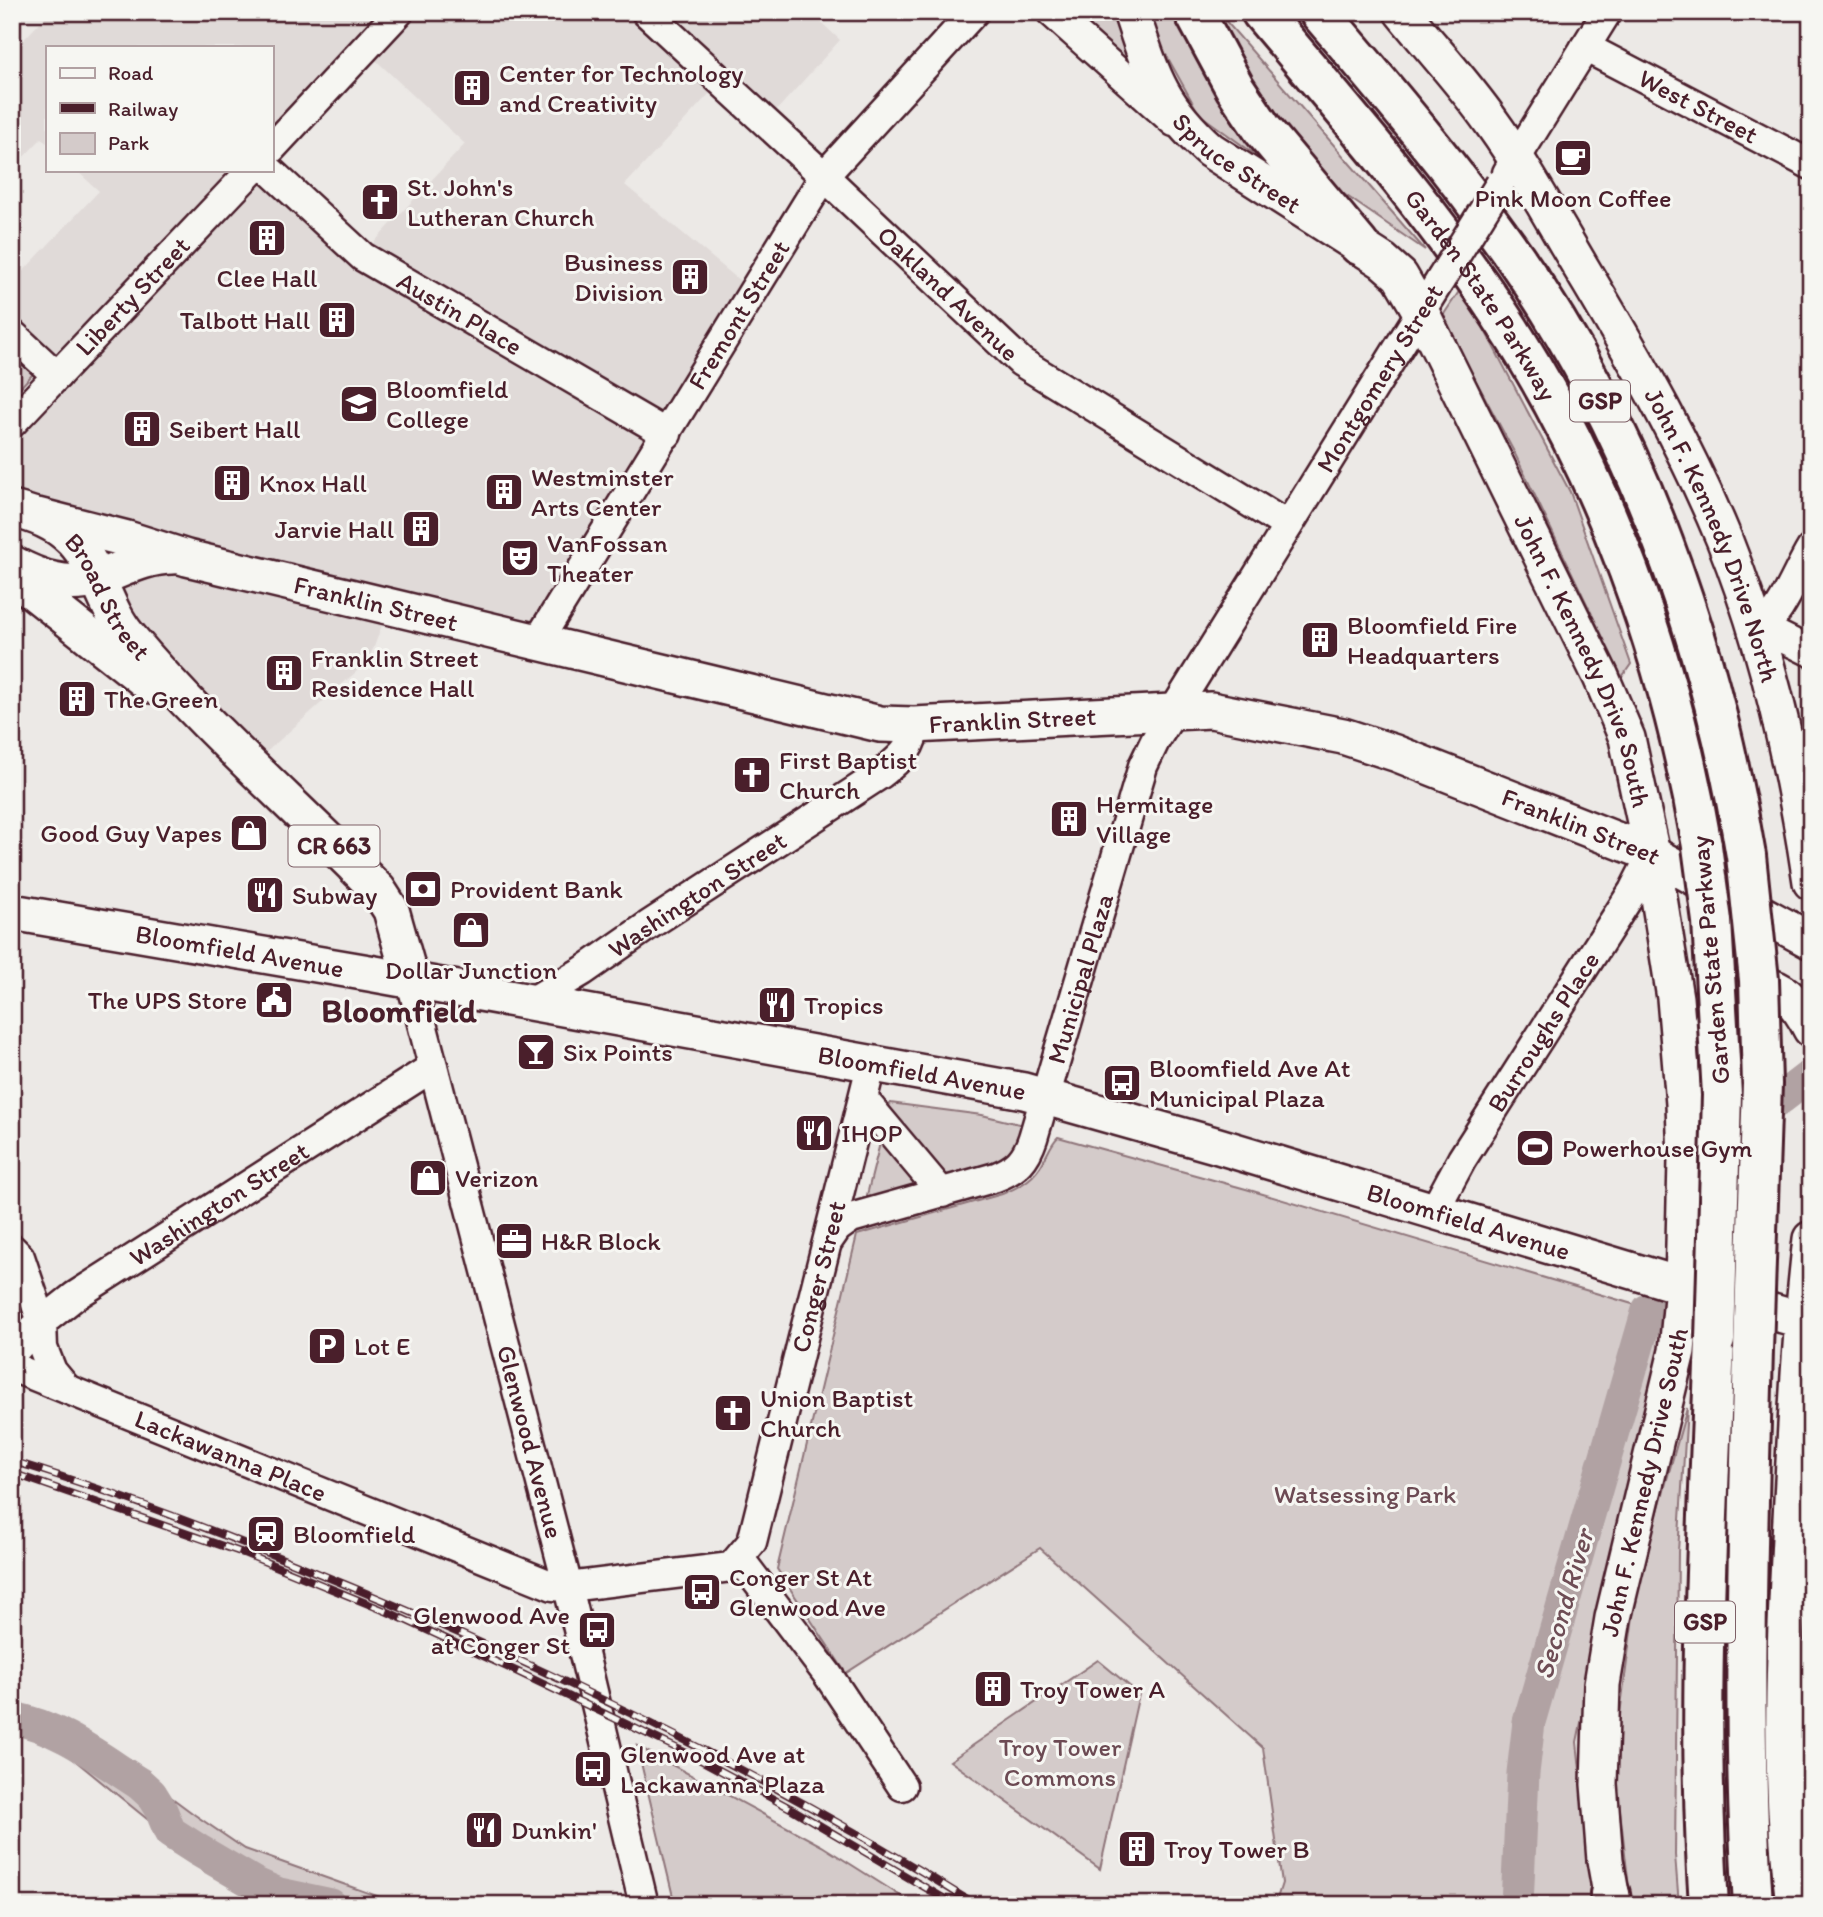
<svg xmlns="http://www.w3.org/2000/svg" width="1823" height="1917" font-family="Itim,sans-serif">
	<rect width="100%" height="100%" fill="#ece9e6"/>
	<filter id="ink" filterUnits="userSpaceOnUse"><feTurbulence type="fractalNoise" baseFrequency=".0143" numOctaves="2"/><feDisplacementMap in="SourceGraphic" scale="14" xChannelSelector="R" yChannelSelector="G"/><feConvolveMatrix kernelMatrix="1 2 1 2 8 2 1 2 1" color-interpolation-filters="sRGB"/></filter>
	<g filter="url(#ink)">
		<g fill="#e0dad8">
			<path d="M50,12H393L271,142V47H47V143L41,139L12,169V52Z"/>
			<path d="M401,12H810L840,40L766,122L721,81L625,185L751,290L536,637L390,603L374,647L366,663L254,763L134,639L95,565L12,508V431L65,378L12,328V283L99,191L76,170H271L366,251L465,144L366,51Z"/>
		</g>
		<g fill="#d4cbca" stroke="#8f757a" stroke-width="2">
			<path d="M1069,12H1115L1135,69Z"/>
			<path d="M1146,12H1183L1300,187L1199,114L1154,33Z"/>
			<path d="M1213,12H1218L1425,250L1341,192L1269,120Z"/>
			<path d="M1462,287L1570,492L1631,664L1622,677L1514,452L1442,317Z"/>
			<path d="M12,354L33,374L12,396Z"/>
			<path d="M890,1103L982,1115L1023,1125C1016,1147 1013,1153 992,1164L866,1199Z"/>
			<path d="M1058,1137L1246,1189L1666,1314L1577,1742L1595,1905H1275L1282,1883L1263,1748L1040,1548L846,1673L777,1569L857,1235L1002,1194C1017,1188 1031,1181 1040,1167C1047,1157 1049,1146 1058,1137Z"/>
			<path d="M1687,1408L1678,1552L1675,1855L1679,1905H1631L1614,1759L1637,1586Z"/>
			<path d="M1098,1660L1139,1694L1100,1869L950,1761Z"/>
			<path d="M64,1723L90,1737L195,1815L245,1849L402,1905H296L216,1870L163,1832L72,1758Z"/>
			<path d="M637,1746L822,1846L915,1905H675Z"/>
		</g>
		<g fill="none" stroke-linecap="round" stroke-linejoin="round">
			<g stroke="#b1a2a3" stroke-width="33">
				<path d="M1742,1118L1781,1098L1811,1075"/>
				<path d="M12,1718C61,1727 99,1758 140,1784L151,1794L161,1810L170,1832L198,1850L254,1883L279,1894L331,1905"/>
				<path d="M1517,1905L1523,1773L1529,1722L1648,1310"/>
			</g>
			<g stroke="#4a1f2b" stroke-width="33">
				<g id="minor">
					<path id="s1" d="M646,12L824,176L1021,362L1288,526"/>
					<path d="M1051,12L1174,122"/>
					<path id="s2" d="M1585,47L1811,165"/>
					<path d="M271,149L399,12"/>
					<path id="s3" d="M269,170L363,257L667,434"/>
					<path d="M1507,173L1607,12"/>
					<path d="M12,334L57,376"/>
					<path id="s4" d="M12,423L252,170"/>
					<path d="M1756,632C1781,618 1796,573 1811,549"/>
					<path d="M1756,632L1773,633L1811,652"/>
					<path id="s5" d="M538,641L824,176L974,12"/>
					<path id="s6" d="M411,981L568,1587L644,1905"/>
					<path id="s7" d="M531,1002L583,971L649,925L881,774C898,760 914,749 914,725"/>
					<path d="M864,1100L942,1193"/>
					<path id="s8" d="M1434,1211L1462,1159L1633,891L1652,854"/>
					<path id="s9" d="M828,1241L837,1228L851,1218L996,1177C1017,1169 1026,1159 1033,1138L1143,766L1155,741L1441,279"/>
					<path d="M12,1249L20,1257L42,1322L43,1348L52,1371L67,1389"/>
					<path id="s10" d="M12,1354L32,1330L75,1296L433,1067"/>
					<path id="s11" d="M12,1367L553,1586L568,1587L731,1567L752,1542L872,1062"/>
					<path d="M740,1559L828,1675L902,1786"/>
					<path d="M1797,1654C1805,1704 1798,1756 1811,1805"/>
				</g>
			</g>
			<g stroke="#4a1f2b" stroke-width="40">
				<g id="major">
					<path id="s12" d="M1131,12C1152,75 1159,104 1210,150L1383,261L1400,276L1421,312L1601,677L1627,738L1652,854L1675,998L1684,1104L1686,1160L1683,1286L1677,1351L1613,1618L1602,1684L1599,1784L1605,1860L1613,1905"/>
					<path id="s13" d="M1402,12C1432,49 1465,84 1492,123C1528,173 1557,228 1589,281C1639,365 1687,449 1724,539C1768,648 1794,767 1811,882"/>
					<path id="s14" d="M12,509C35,515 56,522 73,540C99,567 104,607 128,636C204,727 295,805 378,890L391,910L411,981"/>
					<path id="s15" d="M37,516L127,539L187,558L880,724L914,725L1211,710L1343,736L1395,753L1652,854L1811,941"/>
					<path d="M13,564C39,578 67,588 96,579C122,570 144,556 173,556"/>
					<path d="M12,575L151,685"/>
					<path id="s16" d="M12,912L369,973L1024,1091L1215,1145L1696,1290L1811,1323"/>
					<path d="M1708,1029C1736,971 1783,970 1811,1029"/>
					<path d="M1794,1905C1778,1774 1784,1650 1791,1519C1796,1425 1800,1332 1811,1239"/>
				</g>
			</g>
			<g stroke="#4a1f2b" stroke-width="44">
				<g id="highway">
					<path d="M1194,12L1235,88L1263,130L1359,245"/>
					<path id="s17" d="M1261,12C1344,111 1429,207 1500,315C1605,474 1670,659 1702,846"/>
					<path d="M1319,12C1387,91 1454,171 1514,256C1638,433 1711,644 1746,856"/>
					<path d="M1610,1894L1612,1905"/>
					<path d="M1709,1905C1696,1717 1708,1528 1715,1340"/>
					<path d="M1753,1905C1741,1720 1748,1535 1753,1350"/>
				</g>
			</g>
			<use href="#minor" stroke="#f6f6f2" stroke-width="28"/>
			<use href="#major" stroke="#f6f6f2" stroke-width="35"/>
			<use href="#highway" stroke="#f6f6f2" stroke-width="38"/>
			<g stroke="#4a1f2b" stroke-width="8">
				<g id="rail">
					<path d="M12,1461C109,1490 205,1527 298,1565C533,1660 761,1770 976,1905"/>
					<path d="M12,1473L246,1554L388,1612L518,1672L695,1757L792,1809L955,1905"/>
				</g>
			</g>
			<use href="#rail" stroke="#f6f6f2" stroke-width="5" stroke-dasharray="16" stroke-linecap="butt"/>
			<g stroke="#4a1f2b" stroke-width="33" stroke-linecap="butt">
				<path id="minor-bridge" d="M1441,279L1500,184"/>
			</g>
			<g stroke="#4a1f2b" stroke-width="44" stroke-linecap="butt">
				<g id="highway-bridge">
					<path d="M1702,846L1712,921L1722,1095L1715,1340"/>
					<path d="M1746,856L1759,980L1762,1084L1753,1350"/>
				</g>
			</g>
			<use href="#minor-bridge" stroke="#f6f6f2" stroke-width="28"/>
			<use href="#highway-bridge" stroke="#f6f6f2" stroke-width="38"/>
		</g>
	</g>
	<defs>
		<g id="building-square" transform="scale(2.0125)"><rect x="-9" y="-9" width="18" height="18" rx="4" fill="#4a1f2b" stroke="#f6f6f2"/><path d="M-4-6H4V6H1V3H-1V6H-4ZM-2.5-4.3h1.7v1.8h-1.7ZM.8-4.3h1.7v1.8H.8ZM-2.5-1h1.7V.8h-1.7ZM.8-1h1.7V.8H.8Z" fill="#fff"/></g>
		<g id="cafe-square" transform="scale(2.0125)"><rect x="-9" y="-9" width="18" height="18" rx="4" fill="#4a1f2b" stroke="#f6f6f2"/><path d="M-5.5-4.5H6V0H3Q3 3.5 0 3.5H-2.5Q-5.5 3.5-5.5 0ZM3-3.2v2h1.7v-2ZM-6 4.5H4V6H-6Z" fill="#fff"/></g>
		<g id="church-square" transform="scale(2.0125)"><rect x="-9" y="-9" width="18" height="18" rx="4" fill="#4a1f2b" stroke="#f6f6f2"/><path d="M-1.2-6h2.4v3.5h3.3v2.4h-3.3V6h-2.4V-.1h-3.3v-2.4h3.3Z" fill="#fff"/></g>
		<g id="university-square" transform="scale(2.0125)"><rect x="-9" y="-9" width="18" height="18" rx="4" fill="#4a1f2b" stroke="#f6f6f2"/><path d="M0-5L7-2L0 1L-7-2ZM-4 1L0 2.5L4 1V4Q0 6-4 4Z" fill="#fff"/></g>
		<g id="theatre-square" transform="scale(2.0125)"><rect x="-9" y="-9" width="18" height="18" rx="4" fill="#4a1f2b" stroke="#f6f6f2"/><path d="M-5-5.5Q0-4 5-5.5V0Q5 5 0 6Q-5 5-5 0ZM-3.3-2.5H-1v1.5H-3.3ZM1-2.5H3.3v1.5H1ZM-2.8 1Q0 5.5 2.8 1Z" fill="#fff"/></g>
		<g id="shop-square" transform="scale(2.0125)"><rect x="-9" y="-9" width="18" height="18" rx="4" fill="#4a1f2b" stroke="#f6f6f2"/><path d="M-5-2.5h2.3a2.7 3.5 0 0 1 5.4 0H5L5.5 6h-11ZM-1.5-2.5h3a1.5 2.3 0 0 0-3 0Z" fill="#fff"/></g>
		<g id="bank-square" transform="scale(2.0125)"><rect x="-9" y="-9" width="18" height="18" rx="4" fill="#4a1f2b" stroke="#f6f6f2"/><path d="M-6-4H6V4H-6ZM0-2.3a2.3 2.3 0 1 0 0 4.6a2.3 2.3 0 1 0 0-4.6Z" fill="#fff"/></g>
		<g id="restaurant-square" transform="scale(2.0125)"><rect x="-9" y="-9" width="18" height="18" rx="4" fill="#4a1f2b" stroke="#f6f6f2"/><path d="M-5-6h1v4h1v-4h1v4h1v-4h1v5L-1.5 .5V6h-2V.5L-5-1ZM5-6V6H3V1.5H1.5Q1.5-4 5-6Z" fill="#fff"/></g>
		<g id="civic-square" transform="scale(2.0125)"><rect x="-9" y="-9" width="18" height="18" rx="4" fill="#4a1f2b" stroke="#f6f6f2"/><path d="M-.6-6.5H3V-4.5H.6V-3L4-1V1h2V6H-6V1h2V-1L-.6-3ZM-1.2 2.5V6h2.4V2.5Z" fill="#fff"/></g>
		<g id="bar-square" transform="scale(2.0125)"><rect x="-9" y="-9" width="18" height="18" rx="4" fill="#4a1f2b" stroke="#f6f6f2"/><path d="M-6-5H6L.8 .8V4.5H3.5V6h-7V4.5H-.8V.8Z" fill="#fff"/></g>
		<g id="bus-square" transform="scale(2.0125)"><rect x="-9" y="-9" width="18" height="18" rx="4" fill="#4a1f2b" stroke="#f6f6f2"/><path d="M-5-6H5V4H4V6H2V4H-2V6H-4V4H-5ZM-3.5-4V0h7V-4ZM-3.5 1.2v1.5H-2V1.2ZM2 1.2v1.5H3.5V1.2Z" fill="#fff"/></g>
		<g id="stadium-square" transform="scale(2.0125)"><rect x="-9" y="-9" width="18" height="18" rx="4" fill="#4a1f2b" stroke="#f6f6f2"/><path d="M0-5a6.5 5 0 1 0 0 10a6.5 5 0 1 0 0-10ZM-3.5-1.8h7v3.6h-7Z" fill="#fff"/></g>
		<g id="office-square" transform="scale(2.0125)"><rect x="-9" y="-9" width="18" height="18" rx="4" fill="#4a1f2b" stroke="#f6f6f2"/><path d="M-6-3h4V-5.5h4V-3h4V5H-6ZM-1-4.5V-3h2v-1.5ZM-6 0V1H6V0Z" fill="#fff"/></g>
		<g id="parking-square" transform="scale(2.0125)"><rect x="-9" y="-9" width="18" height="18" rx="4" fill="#4a1f2b" stroke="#f6f6f2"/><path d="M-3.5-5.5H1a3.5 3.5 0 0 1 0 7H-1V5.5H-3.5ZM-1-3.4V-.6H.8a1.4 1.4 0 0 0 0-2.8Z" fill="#fff"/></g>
		<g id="station-square" transform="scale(2.0125)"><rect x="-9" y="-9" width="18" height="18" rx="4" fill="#4a1f2b" stroke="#f6f6f2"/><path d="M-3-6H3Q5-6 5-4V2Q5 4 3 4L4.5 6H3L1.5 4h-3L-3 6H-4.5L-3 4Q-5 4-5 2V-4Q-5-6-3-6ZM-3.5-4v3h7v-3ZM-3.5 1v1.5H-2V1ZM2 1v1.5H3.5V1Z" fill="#fff"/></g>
	</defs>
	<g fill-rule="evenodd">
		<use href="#building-square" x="472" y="88"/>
		<use href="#cafe-square" x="1573" y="158"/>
		<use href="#church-square" x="380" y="202"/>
		<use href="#building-square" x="267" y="238"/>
		<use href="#building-square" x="690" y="277"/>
		<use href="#building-square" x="337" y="320"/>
		<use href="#university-square" x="359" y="404"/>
		<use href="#building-square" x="142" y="429"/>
		<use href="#building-square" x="232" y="483"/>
		<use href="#building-square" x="504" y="492"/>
		<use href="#building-square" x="421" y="529"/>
		<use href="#theatre-square" x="520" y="558"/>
		<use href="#building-square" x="1320" y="640"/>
		<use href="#building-square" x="284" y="673"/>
		<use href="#building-square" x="77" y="699"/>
		<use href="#church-square" x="752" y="775"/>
		<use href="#building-square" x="1069" y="819"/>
		<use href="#shop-square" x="249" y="833"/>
		<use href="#bank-square" x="423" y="889"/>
		<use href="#restaurant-square" x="265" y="895"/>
		<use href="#shop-square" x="471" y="930"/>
		<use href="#civic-square" x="274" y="1000"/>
		<use href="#restaurant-square" x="777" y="1005"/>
		<use href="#bar-square" x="536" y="1052"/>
		<use href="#bus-square" x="1122" y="1083"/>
		<use href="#restaurant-square" x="814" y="1133"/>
		<use href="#stadium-square" x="1535" y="1148"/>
		<use href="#shop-square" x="428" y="1178"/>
		<use href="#office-square" x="514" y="1241"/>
		<use href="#parking-square" x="327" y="1346"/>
		<use href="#church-square" x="733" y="1413"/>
		<use href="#station-square" x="266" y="1534"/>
		<use href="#bus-square" x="702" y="1592"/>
		<use href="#bus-square" x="597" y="1630"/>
		<use href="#building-square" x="993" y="1689"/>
		<use href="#bus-square" x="593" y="1769"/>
		<use href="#restaurant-square" x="484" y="1830"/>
		<use href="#building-square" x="1137" y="1849"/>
	</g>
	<g text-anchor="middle" stroke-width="6" stroke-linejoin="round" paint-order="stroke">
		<g fill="#f6f6f2" stroke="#7e6067" stroke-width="2">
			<rect x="1570" y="380.5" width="60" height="41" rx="5"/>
			<rect x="288.5" y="825.5" width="91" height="41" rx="5"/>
			<rect x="1675" y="1601.5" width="60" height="41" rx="5"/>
		</g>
		<g font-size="24" font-weight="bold" fill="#4a1f2b">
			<text x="1600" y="409">GSP</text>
			<text x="334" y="854">CR 663</text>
			<text x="1705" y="1630">GSP</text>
		</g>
		<g font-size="26" fill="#4a1f2b" stroke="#f6f6f2" text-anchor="start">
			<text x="499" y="82">Center for Technology<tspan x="499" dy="30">and Creativity</tspan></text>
			<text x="407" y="196">St. John's<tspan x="407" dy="30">Lutheran Church</tspan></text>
			<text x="1573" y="207" text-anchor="middle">Pink Moon Coffee</text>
			<text x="663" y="271" text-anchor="end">Business<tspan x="663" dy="30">Division</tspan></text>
			<text x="267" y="287" text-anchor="middle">Clee Hall</text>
			<text x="310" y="329" text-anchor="end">Talbott Hall</text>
			<text x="386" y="398">Bloomfield<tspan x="386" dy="30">College</tspan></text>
			<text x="169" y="438">Seibert Hall</text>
			<text x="531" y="486">Westminster<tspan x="531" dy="30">Arts Center</tspan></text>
			<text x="259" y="492">Knox Hall</text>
			<text x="394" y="538" text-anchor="end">Jarvie Hall</text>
			<text x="547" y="552">VanFossan<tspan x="547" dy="30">Theater</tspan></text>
			<text x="1347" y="634">Bloomfield Fire<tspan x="1347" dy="30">Headquarters</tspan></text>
			<text x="311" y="667">Franklin Street<tspan x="311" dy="30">Residence Hall</tspan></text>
			<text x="104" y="708">The Green</text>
			<text x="779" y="769">First Baptist<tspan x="779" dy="30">Church</tspan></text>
			<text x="1096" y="813">Hermitage<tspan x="1096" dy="30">Village</tspan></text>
			<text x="222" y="842" text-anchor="end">Good Guy Vapes</text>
			<text x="450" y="898">Provident Bank</text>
			<text x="292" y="904">Subway</text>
			<text x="471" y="979" text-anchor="middle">Dollar Junction</text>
			<text x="247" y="1009" text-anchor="end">The UPS Store</text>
			<text x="804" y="1014">Tropics</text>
			<text x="563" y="1061">Six Points</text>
			<text x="1149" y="1077">Bloomfield Ave At<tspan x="1149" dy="30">Municipal Plaza</tspan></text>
			<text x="841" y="1142">IHOP</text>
			<text x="1562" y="1157">Powerhouse Gym</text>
			<text x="455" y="1187">Verizon</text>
			<text x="541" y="1250">H&amp;R Block</text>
			<text x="354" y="1355">Lot E</text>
			<text x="760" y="1407">Union Baptist<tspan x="760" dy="30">Church</tspan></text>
			<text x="293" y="1543">Bloomfield</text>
			<text x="729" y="1586">Conger St At<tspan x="729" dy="30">Glenwood Ave</tspan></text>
			<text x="570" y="1624" text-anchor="end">Glenwood Ave<tspan x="570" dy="30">at Conger St</tspan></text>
			<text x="1020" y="1698">Troy Tower A</text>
			<text x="620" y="1763">Glenwood Ave at<tspan x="620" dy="30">Lackawanna Plaza</tspan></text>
			<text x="511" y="1839">Dunkin'</text>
			<text x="1164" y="1858">Troy Tower B</text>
		</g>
		<g font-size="26" fill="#4a1f2b" stroke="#f6f6f2">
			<text dy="9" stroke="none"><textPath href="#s2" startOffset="128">West Street</textPath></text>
			<text dy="9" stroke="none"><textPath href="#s12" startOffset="191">Spruce Street</textPath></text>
			<text dy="9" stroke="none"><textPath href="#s1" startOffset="413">Oakland Avenue</textPath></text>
			<text dy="9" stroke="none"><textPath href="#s4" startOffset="175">Liberty Street</textPath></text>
			<text dy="9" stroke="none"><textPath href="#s17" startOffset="359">Garden State Parkway</textPath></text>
			<text dy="9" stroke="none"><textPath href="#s3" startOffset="240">Austin Place</textPath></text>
			<text dy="9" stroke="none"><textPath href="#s5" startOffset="383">Fremont Street</textPath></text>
			<text dy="9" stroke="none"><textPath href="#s9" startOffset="1082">Montgomery Street</textPath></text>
			<text dy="9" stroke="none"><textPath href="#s13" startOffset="612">John F. Kennedy Drive North</textPath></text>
			<text dy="9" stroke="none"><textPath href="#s14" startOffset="136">Broad Street</textPath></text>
			<text dy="9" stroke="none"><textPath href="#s15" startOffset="350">Franklin Street</textPath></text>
			<text dy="9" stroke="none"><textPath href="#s12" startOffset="817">John F. Kennedy Drive South</textPath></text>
			<text dy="9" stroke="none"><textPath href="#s15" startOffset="1001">Franklin Street</textPath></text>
			<text dy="9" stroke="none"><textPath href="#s15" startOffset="1589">Franklin Street</textPath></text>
			<text dy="9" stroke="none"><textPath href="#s7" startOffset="198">Washington Street</textPath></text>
			<text dy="9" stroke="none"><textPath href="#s16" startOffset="231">Bloomfield Avenue</textPath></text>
			<text transform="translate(1710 960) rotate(-95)" y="9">Garden State Parkway</text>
			<text dy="9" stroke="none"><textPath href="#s9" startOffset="406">Municipal Plaza</textPath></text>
			<text dy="9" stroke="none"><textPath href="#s8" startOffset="210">Burroughs Place</textPath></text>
			<text dy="9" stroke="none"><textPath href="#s16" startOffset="924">Bloomfield Avenue</textPath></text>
			<text dy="9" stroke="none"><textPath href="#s10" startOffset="257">Washington Street</textPath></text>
			<text dy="9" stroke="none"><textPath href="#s16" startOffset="1491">Bloomfield Avenue</textPath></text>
			<text dy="9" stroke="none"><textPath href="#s11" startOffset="1069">Conger Street</textPath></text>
			<text dy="9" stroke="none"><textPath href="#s6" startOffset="476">Glenwood Avenue</textPath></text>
			<text dy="9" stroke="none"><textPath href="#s11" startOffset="236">Lackawanna Place</textPath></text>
			<text transform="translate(1644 1482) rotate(-77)" y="9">John F. Kennedy Drive South</text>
		</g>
		<g font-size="26" fill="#6c4a53" stroke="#f6f6f2">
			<text x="1365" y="1503">Watsessing Park</text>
			<text x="1060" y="1756">Troy Tower<tspan x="1060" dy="30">Commons</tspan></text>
		</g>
		<g font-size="28" font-style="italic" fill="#6e4d55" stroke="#f6f6f2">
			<text transform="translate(1563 1604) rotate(-74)" y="10">Second River</text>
		</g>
		<g font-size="33" font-weight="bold" fill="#4a1f2b" stroke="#f6f6f2">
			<text x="399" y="1022">Bloomfield</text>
		</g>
	</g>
	<rect width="1823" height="1917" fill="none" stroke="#f6f6f2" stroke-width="42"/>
	<rect x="21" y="21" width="1781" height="1875" fill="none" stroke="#4a1f2b" stroke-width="2.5" filter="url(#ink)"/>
	<rect x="46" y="46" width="228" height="126" fill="#f6f6f2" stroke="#b1a0a2" stroke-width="2"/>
	<rect x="60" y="68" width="35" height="10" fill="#f6f6f2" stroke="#b1a0a2" stroke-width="2"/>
	<text x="108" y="80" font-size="21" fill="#4a1f2b">Road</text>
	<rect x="60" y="103" width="35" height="10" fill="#4a1f2b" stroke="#b1a0a2" stroke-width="2"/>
	<text x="108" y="116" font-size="21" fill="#4a1f2b">Railway</text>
	<rect x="60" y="133" width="35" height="21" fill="#d4cbca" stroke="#b1a0a2" stroke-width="2"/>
	<text x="108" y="150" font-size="21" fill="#4a1f2b">Park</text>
</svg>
